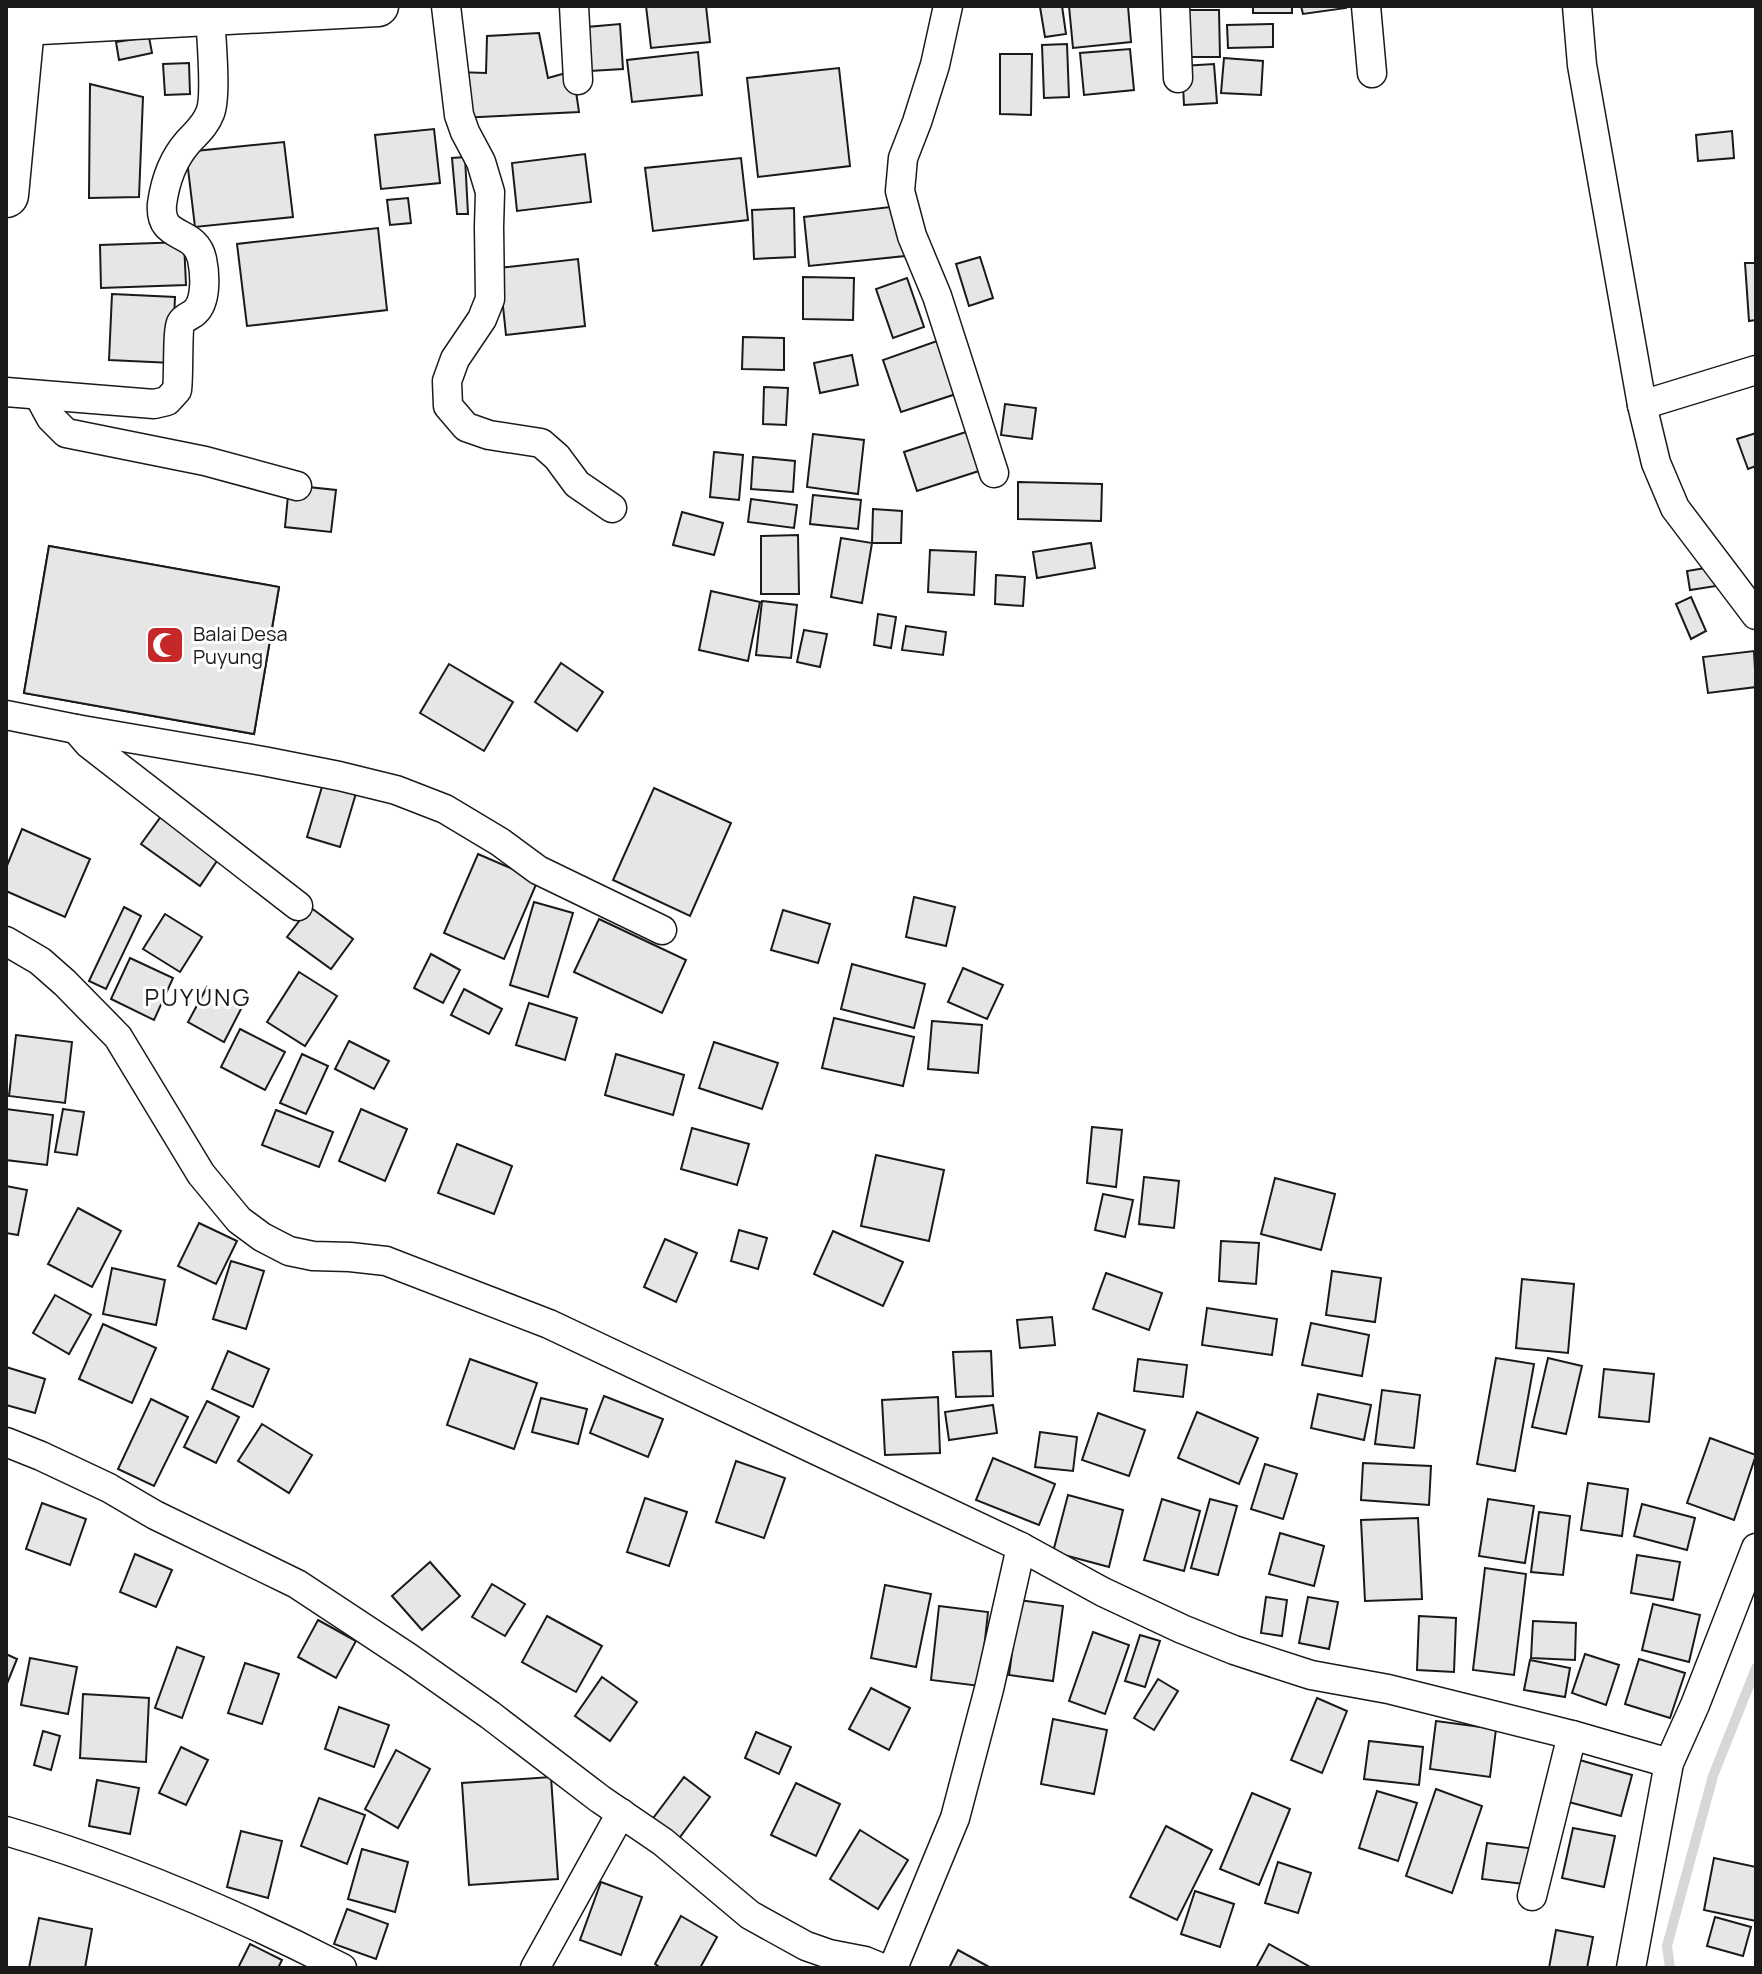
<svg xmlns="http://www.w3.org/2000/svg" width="1762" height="1974" font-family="Manrope,sans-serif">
	<rect width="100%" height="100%" fill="#fff"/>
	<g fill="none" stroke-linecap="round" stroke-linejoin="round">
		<path stroke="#d7d7d7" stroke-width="10" d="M1670,1968L1667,1946L1713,1776L1756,1668"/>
	</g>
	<g fill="#e6e6e6" stroke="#1a1a1a" stroke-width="2">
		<path d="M646,6H706L710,42L651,48Z"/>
		<path d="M1062,6L1066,34L1045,37L1040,7Z"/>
		<path d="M1069,6H1128L1131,42L1073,48Z"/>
		<rect x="1253" y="6" width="39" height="7"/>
		<path d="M1301,6H1346V8L1303,14Z"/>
		<path d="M1181,10H1219L1220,57H1182Z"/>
		<path d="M620,24L623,69L590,71L587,27Z"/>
		<path d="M1273,24V47L1228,48L1227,25Z"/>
		<path d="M539,33L548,78L573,71L579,112L460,118L457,72L486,73L487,36Z"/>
		<path d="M149,37L152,53L119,60L116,42Z"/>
		<path d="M1067,44L1069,97L1044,98L1042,45Z"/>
		<path d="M1130,49L1134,90L1084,95L1080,53Z"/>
		<path d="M698,52L702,95L632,102L627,60Z"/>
		<path d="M1000,54H1032L1031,115L1000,114Z"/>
		<path d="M1224,58L1263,61L1261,95L1221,93Z"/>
		<path d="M189,63L190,94L165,95L163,64Z"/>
		<path d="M1214,64L1217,103L1184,105L1182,66Z"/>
		<path d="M839,68L850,166L758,177L747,78Z"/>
		<path d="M90,84L143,97L139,197L89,198Z"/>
		<path d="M434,129L440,183L381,189L375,135Z"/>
		<path d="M1732,131L1734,158L1698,161L1696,135Z"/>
		<path d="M284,142L293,217L195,227L186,152Z"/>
		<path d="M585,154L591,202L517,211L512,163Z"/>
		<path d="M465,157L468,214H457L452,158Z"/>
		<path d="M741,158L748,220L653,231L645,168Z"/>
		<path d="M408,198L411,223L390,225L387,200Z"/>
		<path d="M899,206L905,256L809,266L804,217Z"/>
		<path d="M794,208L795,257L754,259L752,210Z"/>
		<path d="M378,228L387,310L247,326L237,244Z"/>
		<path d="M184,242L186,285L101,288L100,245Z"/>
		<path d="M980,257L993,298L969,306L956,264Z"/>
		<path d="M578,259L585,326L506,335L499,268Z"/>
		<path d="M1745,263H1756V320L1749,321Z"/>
		<path d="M803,277L854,278L853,320L803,319Z"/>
		<path d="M907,278L924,327L893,338L876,289Z"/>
		<path d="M112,294L175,297L172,363L109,360Z"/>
		<path d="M743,337L784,338V370L742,369Z"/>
		<path d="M937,341L956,394L901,412L883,360Z"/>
		<path d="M852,355L858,385L820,393L814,363Z"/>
		<path d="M764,387L788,388L786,425L763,424Z"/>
		<path d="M1005,404L1036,408L1032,439L1001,435Z"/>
		<path d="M969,431L982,470L917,491L904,452Z"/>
		<path d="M1756,433V466L1748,469L1737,439Z"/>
		<path d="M813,434L864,440L858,494L807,487Z"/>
		<path d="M714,452L743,455L739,500L710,497Z"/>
		<path d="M753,457L795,461L793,492L751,489Z"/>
		<path d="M1018,482L1102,484L1101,521L1018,519Z"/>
		<path d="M289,485L336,490L331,532L285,527Z"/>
		<path d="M813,495L861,500L858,529L810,524Z"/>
		<path d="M751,499L797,505L794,528L748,522Z"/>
		<path d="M873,509L902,511L901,543H872Z"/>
		<path d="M682,512L723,523L714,555L673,545Z"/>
		<path d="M798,535L799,594H761V536Z"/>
		<path d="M841,538L872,543L862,603L831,597Z"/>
		<path d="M1091,543L1095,568L1037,578L1033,552Z"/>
		<path d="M49,546L279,587L254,734L24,693Z"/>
		<path d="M49,546L279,587L254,734L24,693Z"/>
		<path d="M930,550L976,552L974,595L928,592Z"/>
		<path d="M1712,567L1716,586L1690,590L1687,571Z"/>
		<path d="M996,575L1025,577L1023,606L995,604Z"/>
		<path d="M711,591L760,602L748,661L699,650Z"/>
		<path d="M1691,597L1706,631L1691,639L1676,604Z"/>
		<path d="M762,601L797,605L791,658L756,655Z"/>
		<path d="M878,614L896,617L891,648L874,645Z"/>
		<path d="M906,626L946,632L943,655L902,650Z"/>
		<path d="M804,630L827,634L820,667L797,662Z"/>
		<path d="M1754,651L1756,687L1708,693L1703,657Z"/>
		<path d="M561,663L603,692L577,731L535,702Z"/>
		<path d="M449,664L513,702L484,751L420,713Z"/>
		<path d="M324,780L357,790L340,847L307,837Z"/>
		<path d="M654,788L731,823L690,916L613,880Z"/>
		<path d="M165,811L223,852L200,886L141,844Z"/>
		<path d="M22,829L90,859L65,917L6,891V868Z"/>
		<path d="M478,854L538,880L504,959L444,933Z"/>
		<path d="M914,897L955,907L946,946L906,937Z"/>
		<path d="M534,902L573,913L548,997L510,985Z"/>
		<path d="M124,907L141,916L106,989L89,981Z"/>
		<path d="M310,907L353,939L331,969L287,937Z"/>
		<path d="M783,910L830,924L818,963L771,950Z"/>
		<path d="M165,914L202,937L180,972L143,949Z"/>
		<path d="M599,919L686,960L662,1013L574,972Z"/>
		<path d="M431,954L460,970L443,1003L414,988Z"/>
		<path d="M130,958L173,978L154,1020L111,999Z"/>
		<path d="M852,964L925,984L914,1028L841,1009Z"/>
		<path d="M963,968L1003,985L987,1019L948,1002Z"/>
		<path d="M299,972L337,996L305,1046L267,1022Z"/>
		<path d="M207,987L242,1007L224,1042L188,1022Z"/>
		<path d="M464,989L502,1009L489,1034L451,1015Z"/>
		<path d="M529,1003L577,1018L565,1060L516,1045Z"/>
		<path d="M834,1018L914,1037L903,1086L822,1068Z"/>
		<path d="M932,1021L982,1025L978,1073L928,1069Z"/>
		<path d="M240,1029L285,1052L265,1090L221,1067Z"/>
		<path d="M16,1035L72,1042L65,1103L9,1096Z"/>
		<path d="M349,1041L389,1061L374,1089L335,1069Z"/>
		<path d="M714,1042L778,1063L762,1109L699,1088Z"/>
		<path d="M302,1054L328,1066L306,1114L280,1103Z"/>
		<path d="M616,1054L684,1075L673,1115L605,1095Z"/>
		<path d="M6,1109L53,1115L47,1165L6,1160Z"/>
		<path d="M63,1109L84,1112L77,1155L55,1152Z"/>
		<path d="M361,1109L407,1129L385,1181L339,1161Z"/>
		<path d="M276,1110L333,1132L319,1167L262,1145Z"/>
		<path d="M1092,1127L1122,1130L1116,1187L1087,1183Z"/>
		<path d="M692,1128L749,1144L737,1185L681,1169Z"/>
		<path d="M457,1144L512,1166L494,1214L438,1193Z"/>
		<path d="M876,1155L944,1170L929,1241L861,1226Z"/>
		<path d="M1144,1177L1179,1181L1174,1228L1139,1224Z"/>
		<path d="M1275,1178L1335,1194L1321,1250L1261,1234Z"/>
		<path d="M6,1186L27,1190L18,1235L6,1233Z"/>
		<path d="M1103,1194L1133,1200L1125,1237L1095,1230Z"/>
		<path d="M78,1208L121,1231L92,1287L48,1264Z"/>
		<path d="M199,1223L237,1241L216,1284L178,1266Z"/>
		<path d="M739,1230L767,1238L758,1269L731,1261Z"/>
		<path d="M833,1231L903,1262L883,1306L814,1274Z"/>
		<path d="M665,1239L697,1253L676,1302L644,1287Z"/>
		<path d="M1221,1241L1259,1243L1256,1284L1219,1281Z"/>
		<path d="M231,1261L264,1271L246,1329L213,1319Z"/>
		<path d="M112,1268L165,1280L156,1325L103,1314Z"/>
		<path d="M1332,1271L1381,1278L1375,1322L1326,1315Z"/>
		<path d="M1106,1273L1162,1293L1149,1330L1093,1309Z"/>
		<path d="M1522,1279L1574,1284L1568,1353L1516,1348Z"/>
		<path d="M55,1295L91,1315L69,1354L33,1333Z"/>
		<path d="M1207,1308L1277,1319L1272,1355L1202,1345Z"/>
		<path d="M1052,1317L1055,1345L1020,1348L1017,1320Z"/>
		<path d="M1311,1323L1369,1335L1362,1376L1302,1365Z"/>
		<path d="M103,1324L156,1348L132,1403L79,1379Z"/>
		<path d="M228,1351L269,1369L253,1407L212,1389Z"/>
		<path d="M991,1351L993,1396L956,1397L953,1352Z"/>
		<path d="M1496,1358L1534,1364L1515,1471L1477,1464Z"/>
		<path d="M1548,1358L1582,1366L1566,1434L1532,1427Z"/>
		<path d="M470,1359L537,1383L514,1449L447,1425Z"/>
		<path d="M1138,1359L1187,1365L1183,1397L1134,1391Z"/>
		<path d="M6,1367L45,1379L35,1413L6,1405Z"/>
		<path d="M1604,1369L1654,1374L1649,1422L1599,1417Z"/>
		<path d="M1382,1390L1420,1395L1414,1448L1375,1444Z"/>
		<path d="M1318,1394L1371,1405L1364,1440L1311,1428Z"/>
		<path d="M604,1396L663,1419L648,1457L590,1433Z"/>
		<path d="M938,1397L940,1453L885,1455L882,1400Z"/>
		<path d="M541,1398L587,1409L578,1444L532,1432Z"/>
		<path d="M151,1399L188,1417L154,1486L118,1469Z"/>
		<path d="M207,1401L239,1417L216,1463L184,1447Z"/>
		<path d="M993,1405L997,1433L949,1440L945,1412Z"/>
		<path d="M1197,1412L1258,1438L1239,1484L1178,1458Z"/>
		<path d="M1098,1413L1145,1430L1129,1476L1082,1460Z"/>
		<path d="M262,1424L312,1455L289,1493L238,1461Z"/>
		<path d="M1040,1432L1077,1437L1073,1471L1035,1467Z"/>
		<path d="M1710,1438L1756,1455L1734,1520L1687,1503Z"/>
		<path d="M993,1458L1055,1484L1039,1525L976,1500Z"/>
		<path d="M736,1461L785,1478L764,1538L716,1522Z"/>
		<path d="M1363,1463L1431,1466L1429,1505L1361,1500Z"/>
		<path d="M1265,1464L1297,1474L1283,1519L1251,1509Z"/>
		<path d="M1588,1483L1628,1489L1622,1536L1581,1530Z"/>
		<path d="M1068,1495L1123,1510L1109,1567L1053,1552Z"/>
		<path d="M645,1498L687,1512L669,1566L627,1552Z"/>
		<path d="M1162,1499L1200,1511L1184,1571L1144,1560Z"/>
		<path d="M1210,1499L1237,1506L1218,1575L1191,1568Z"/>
		<path d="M1488,1499L1534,1506L1525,1563L1479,1556Z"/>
		<path d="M42,1503L86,1519L70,1565L26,1549Z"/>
		<path d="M1642,1504L1695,1518L1687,1550L1634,1536Z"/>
		<path d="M1539,1512L1570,1516L1563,1575L1531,1572Z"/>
		<path d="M1418,1518L1422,1599L1365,1601L1361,1520Z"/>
		<path d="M1280,1533L1324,1546L1314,1586L1269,1574Z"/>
		<path d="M135,1554L172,1570L156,1607L120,1592Z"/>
		<path d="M1637,1555L1680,1562L1673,1600L1631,1593Z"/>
		<path d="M430,1562L460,1596L422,1630L392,1596Z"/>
		<path d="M1485,1568L1526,1574L1514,1675L1473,1670Z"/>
		<path d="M492,1584L525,1604L505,1636L472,1617Z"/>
		<path d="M885,1585L931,1594L916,1667L871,1658Z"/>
		<path d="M1266,1597L1287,1600L1282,1636L1261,1633Z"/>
		<path d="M1308,1597L1338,1602L1329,1649L1299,1643Z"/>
		<path d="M1019,1600L1063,1606L1053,1681L1009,1675Z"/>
		<path d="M1653,1604L1700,1615L1689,1662L1642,1650Z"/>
		<path d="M939,1606L988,1612L980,1686L931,1680Z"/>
		<path d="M547,1616L602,1646L576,1692L522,1662Z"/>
		<path d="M1419,1616L1456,1618L1454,1672L1417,1670Z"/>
		<path d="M318,1620L356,1641L336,1678L298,1657Z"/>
		<path d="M1533,1621L1576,1623L1575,1660L1531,1658Z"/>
		<path d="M1093,1632L1129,1645L1105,1714L1069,1701Z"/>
		<path d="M1140,1635L1160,1641L1145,1687L1125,1681Z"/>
		<path d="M177,1647L204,1657L182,1718L155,1708Z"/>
		<path d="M6,1654L17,1659L6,1686Z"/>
		<path d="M1585,1654L1619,1665L1606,1705L1572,1693Z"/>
		<path d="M30,1658L77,1667L68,1714L21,1705Z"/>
		<path d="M1639,1659L1685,1673L1670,1718L1625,1704Z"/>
		<path d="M1530,1660L1570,1668L1565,1697L1524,1690Z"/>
		<path d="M245,1663L279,1674L262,1724L228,1713Z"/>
		<path d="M602,1677L637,1702L610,1741L575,1716Z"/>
		<path d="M1158,1679L1178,1691L1154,1730L1134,1718Z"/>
		<path d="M871,1688L910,1708L889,1750L849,1729Z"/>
		<path d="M83,1694L149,1698L146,1762L80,1758Z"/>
		<path d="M1317,1698L1347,1711L1322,1773L1291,1760Z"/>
		<path d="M339,1707L389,1725L374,1767L325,1749Z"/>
		<path d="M1053,1719L1107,1730L1094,1794L1041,1784Z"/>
		<path d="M1436,1721L1496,1729L1490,1777L1430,1769Z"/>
		<path d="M43,1731L60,1736L51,1770L34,1765Z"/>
		<path d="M756,1732L791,1747L779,1774L745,1758Z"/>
		<path d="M1369,1741L1423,1747L1419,1785L1364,1779Z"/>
		<path d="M181,1747L208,1760L186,1805L159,1793Z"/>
		<path d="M396,1750L430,1769L398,1828L365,1809Z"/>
		<path d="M1576,1759L1632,1775L1621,1816L1565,1801Z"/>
		<path d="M551,1777L558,1879L469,1885L462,1783Z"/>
		<path d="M684,1777L710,1797L677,1841L651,1821Z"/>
		<path d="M97,1780L139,1788L130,1834L89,1826Z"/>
		<path d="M796,1783L840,1804L816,1856L771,1835Z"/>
		<path d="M1436,1789L1482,1806L1452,1893L1406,1876Z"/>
		<path d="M1377,1791L1417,1803L1398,1861L1359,1848Z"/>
		<path d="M1252,1793L1290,1809L1259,1885L1220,1869Z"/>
		<path d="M319,1798L365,1815L347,1864L301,1846Z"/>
		<path d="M1166,1826L1212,1850L1177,1920L1130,1897Z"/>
		<path d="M1573,1828L1615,1836L1604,1887L1562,1878Z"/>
		<path d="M860,1830L908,1860L878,1909L830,1879Z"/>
		<path d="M241,1831L282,1841L268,1898L227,1887Z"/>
		<path d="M1487,1843L1537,1849L1533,1885L1482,1879Z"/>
		<path d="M362,1849L408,1862L395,1912L348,1899Z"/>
		<path d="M1714,1858L1756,1867V1921L1704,1910Z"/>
		<path d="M1278,1862L1311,1873L1298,1913L1265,1903Z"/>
		<path d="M601,1882L642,1897L621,1955L580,1940Z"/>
		<path d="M1195,1891L1234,1904L1220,1947L1181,1934Z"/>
		<path d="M347,1909L388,1924L376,1959L334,1944Z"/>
		<path d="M681,1916L717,1937L700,1968H661L655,1964Z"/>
		<path d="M1715,1917L1751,1927L1743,1956L1707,1946Z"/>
		<path d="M39,1918L92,1929L85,1968H29Z"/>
		<path d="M1556,1930L1593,1937L1587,1968H1549Z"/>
		<path d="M250,1944L282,1960L278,1968H238Z"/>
		<path d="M1269,1944L1312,1968H1256Z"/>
		<path d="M958,1950L991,1968H949Z"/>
	</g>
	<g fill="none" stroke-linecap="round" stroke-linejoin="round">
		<g stroke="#1a1a1a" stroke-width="31">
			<g id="minor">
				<path d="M446,6L459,115L465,132L481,162L490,192L489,227L490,299L482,319L455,359L447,381L448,406L466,427L489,435L541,443L557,457L577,484L612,508"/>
				<path d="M574,6L578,80"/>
				<path d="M948,6L935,65L917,122L903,158L900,191L912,236L937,296L994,473"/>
				<path d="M1175,6L1178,78"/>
				<path d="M1366,6L1372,73"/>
				<path d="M1577,6L1582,65L1642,405L1656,463L1675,508L1756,615"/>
				<path d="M6,392L154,404L167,401L177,390C179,377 177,330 181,323C184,317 191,316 195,312C207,301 205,273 202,259C195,227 159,242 162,204C165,182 173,159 188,142C197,132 205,126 210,113C217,97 211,36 210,15"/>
				<path d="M39,396L51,418L66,433L205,461L297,486"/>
				<path d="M1642,405L1756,370"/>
				<path d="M6,715L76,729L263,761L339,776L396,790L445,809L500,842L538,870L662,930"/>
				<path d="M76,729L89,744L298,906"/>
				<path d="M6,941L40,961L65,983L118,1037L201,1174L239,1220L262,1237L289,1251L313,1256L350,1257L386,1261L549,1324L1021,1547L1103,1592L1182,1629L1234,1650L1311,1675L1388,1689L1572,1735L1669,1763"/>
				<path d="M6,1442L41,1456L109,1488L155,1515L297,1584L409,1658L490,1715L600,1799L663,1842L750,1915L806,1946L829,1954L865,1961L882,1968"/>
				<path d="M6,1831C122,1865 235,1913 342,1968"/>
				<path d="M1532,1896L1572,1735"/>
				<path d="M535,1968L621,1813"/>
				<path d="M893,1968L955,1818L989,1689L1021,1547"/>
				<path d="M1631,1968L1669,1763L1695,1705L1756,1548"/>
			</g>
		</g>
		<g stroke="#1a1a1a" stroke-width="43">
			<path id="secondary" d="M6,21L22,25L378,6"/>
		</g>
		<g stroke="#1a1a1a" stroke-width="47">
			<path id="primary" d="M6,195L24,6"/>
		</g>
		<use href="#minor" stroke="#fff" stroke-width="28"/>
		<use href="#secondary" stroke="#fff" stroke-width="40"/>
		<use href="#primary" stroke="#fff" stroke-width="44"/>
	</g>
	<defs>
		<g id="mosque-square" transform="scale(2)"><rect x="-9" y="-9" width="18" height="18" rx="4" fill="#c62828" stroke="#fff"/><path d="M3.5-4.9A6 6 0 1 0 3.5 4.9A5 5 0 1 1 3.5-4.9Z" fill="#fff"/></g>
	</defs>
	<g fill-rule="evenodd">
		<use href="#mosque-square" x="165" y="645"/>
	</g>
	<g text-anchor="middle" stroke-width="6" stroke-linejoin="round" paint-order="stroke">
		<g font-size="20" fill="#1a1a1a" stroke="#fff" text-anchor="start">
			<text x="193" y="641">Balai Desa<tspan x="193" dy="23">Puyung</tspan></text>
		</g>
		<g font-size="24" letter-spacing="2" fill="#1a1a1a" stroke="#fff">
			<text x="198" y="1006">PUYUNG</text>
		</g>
	</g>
	<rect width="1762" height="1974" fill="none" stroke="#1a1a1a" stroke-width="16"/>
</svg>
